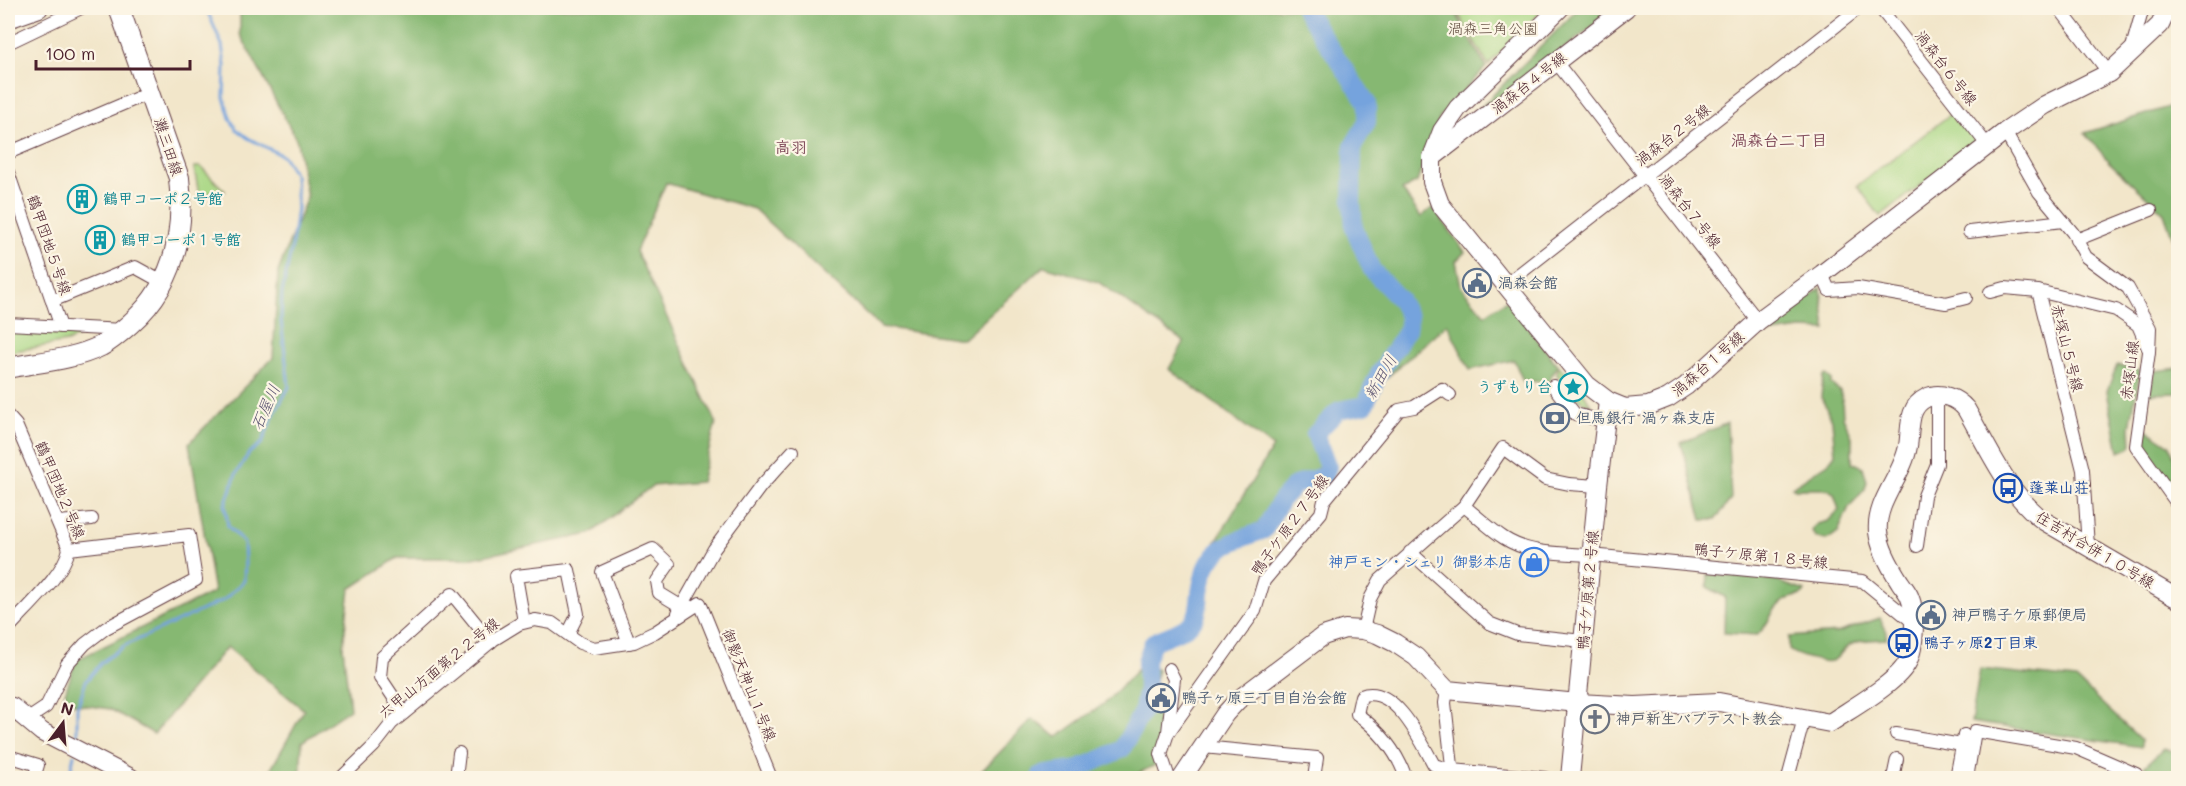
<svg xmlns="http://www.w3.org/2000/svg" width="2186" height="786" font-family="Mali,'Klee One',sans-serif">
	<rect width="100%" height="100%" fill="#fcf5e5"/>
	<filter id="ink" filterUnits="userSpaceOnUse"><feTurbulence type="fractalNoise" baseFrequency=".0167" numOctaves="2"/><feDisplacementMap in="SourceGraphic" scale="12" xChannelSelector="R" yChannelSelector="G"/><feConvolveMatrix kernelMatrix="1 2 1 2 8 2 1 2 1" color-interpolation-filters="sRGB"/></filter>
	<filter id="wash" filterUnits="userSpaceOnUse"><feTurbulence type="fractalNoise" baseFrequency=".008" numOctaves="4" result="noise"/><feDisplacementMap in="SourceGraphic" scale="24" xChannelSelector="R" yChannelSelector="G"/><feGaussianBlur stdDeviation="1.35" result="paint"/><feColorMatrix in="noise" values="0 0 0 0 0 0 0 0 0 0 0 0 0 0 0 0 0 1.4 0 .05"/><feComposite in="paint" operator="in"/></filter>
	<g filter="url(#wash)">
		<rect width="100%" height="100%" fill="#f2e6ca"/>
		<g fill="#a9d784" stroke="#7a7b58" stroke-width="1.5">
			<path d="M1455,8H1545L1488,65Z"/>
			<path d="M1956,110L1979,141L1880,216L1857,186Z"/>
			<path d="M194,167H201L225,191L199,195Z"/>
			<path d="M8,329L88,332L67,342L8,352Z"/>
			<path d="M1559,366L1583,392L1591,405L1583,402L1557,375Z"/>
		</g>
		<g fill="#86b872" stroke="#686c4e" stroke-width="1.5">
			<path d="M240,8H1453L1486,67L1440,117L1417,182L1402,190L1421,217L1433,207L1465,252L1456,261L1461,287L1485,315L1507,300L1558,366L1551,376L1550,382L1523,381L1514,360L1470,370L1447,324L1339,420L1313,439L1322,464L1252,528L1216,541L1273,447L1169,369L1184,342L1098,282L1044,266L963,339L881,327L754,209L666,183L636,251L716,422L701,482L652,486L590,534L473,558H397L350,589L343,647L350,709L302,742L300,778H266L304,710L227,647L154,734L110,709L62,702L76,660L214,592L189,443L273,358L278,272L307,197L297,141L240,34Z"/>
			<path d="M1579,8H1616L1486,110L1480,108Z"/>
			<path d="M2178,104V147L2176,152L2178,178V253L2164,213L2109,162L2085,133Z"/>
			<path d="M1821,288L1826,330L1801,329L1759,335Z"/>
			<path d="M2117,365L2140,371L2130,427L2131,447L2119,452L2107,391Z"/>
			<path d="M2178,368V393L2149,394L2155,371Z"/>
			<path d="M1826,375L1831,379V384L1840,391L1842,399L1843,417L1852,437V462L1863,467L1867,481L1865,489L1849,507L1838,532L1827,540C1820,539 1814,538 1812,530L1817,524L1828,521L1839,510L1834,494L1828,489H1795L1792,487L1828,463L1835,454L1832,420L1821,397L1823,377Z"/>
			<path d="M1727,423L1731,499L1715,520H1702L1681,443Z"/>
			<path d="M2146,429L2170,445L2178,471V493L2143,444Z"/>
			<path d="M1708,574L1773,580L1805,591L1803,594C1797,597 1790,597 1784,601C1771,608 1769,626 1757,635L1724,633L1725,597L1707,587Z"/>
			<path d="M1880,618L1887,632L1886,639C1875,640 1862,639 1852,644C1844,647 1841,655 1834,660C1827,665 1796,656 1789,650V637L1837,633Z"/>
			<path d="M1143,664L1158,670L1150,696V714H1166L1157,764L1129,778H1058L1039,771L1035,778H975L1032,719L1057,737L1105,703Z"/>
			<path d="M1980,669L2076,679L2141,740V747L1971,722Z"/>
			<path d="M2163,749L2178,752V778H2145L2142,774L2144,767Z"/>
		</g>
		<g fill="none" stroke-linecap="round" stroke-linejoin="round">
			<g stroke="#74a3dd" stroke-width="3">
				<path d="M77,742V708L86,681L102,662L124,646L224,600L244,581L245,562L244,543L228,526L225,505L236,474L249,453L262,443L272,418L289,387L281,320L282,293L292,246L297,208L295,175L283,156L248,138L236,129L230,118L224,97L225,66L222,45L206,8"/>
				<path d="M69,778L74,755"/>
			</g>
			<path stroke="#74a3dd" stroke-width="18" d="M1040,778L1041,775L1079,769L1122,749L1143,710L1147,687L1146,661L1153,642C1165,636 1186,631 1194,620C1199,613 1199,602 1200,593C1207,547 1225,545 1264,530L1281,500L1295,485L1325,475L1328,467L1315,434L1339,410L1365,405L1377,377L1407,330L1409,317L1399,299L1372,270L1354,228L1352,202L1353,146L1367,122V103L1304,8"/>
		</g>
	</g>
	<g filter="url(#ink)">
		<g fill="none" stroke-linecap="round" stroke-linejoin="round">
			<g stroke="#633d43" stroke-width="14">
				<g id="street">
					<path d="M1880,8L1988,146"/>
					<path d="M2059,8L2109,73"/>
					<path d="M8,43L81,8"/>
					<path d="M2131,51L2143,8"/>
					<path d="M1556,62L1758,321"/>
					<path d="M2005,132L2039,192L2073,233L2086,257L2128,288L2150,328L2149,352L2136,446L2178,505"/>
					<path d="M8,153L149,93"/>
					<path d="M8,172L61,327"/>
					<path d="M1969,232L2063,221"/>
					<path d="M2076,240L2151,210"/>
					<path d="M1822,274L1829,290L1858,288L1946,303L1966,298"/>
					<path d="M1505,285L1859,8"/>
					<path d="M1990,292L2005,288L2038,291"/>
					<path d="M52,301L135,267L164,283"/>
					<path d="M8,324L123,330"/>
					<path d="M1553,386L1575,414L1604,421"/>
					<path d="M8,416L16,425L69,549C64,575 26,608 8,629"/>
					<path d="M1464,506C1477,516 1490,529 1504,538C1530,555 1562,553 1591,555L1863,581L1913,622"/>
					<path d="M59,522L92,519"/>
					<path d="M1917,546L1924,496L1937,464V396"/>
					<path d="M2088,547L2083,470L2038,291L2116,310L2138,325L2148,348"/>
					<path d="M1410,552L1489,623L1517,634L1583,641"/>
					<path d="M678,613L714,549L761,486L793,451"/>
					<path d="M524,622L516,576L569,570L578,614L568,634"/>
					<path d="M1363,630L1370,599L1380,580L1464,506L1503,448L1545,479L1569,484L1598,486"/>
					<path d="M629,643L602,572L653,549L669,564L657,581L659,593L682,607"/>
					<path d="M1447,690L1445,703L1453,775"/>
					<path d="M404,713L380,677L382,657L452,594L491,642"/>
					<path d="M28,719L46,707L67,664L85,644L106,628L196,580L189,535L69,549"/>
					<path d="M1168,732L1174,679L1169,669"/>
					<path d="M1896,734L1962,745"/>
					<path d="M1203,747L1317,758L1314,778"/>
					<path d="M8,756L38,765L34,778"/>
					<path d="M341,778L374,746L392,723L493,640L519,624L535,620L552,623L580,643L594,648L634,642L655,632L700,603L771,778"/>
					<path d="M456,778L459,753"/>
					<path d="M1169,778L1161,754L1168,733L1255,611L1264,581L1321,513L1324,501L1399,410L1414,407L1442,389L1450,395"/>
					<path d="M1406,778C1397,751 1380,731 1357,714L1361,696C1394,683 1421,741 1434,765L1452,770L1545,778"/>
					<path d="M1788,778L1804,719"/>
					<path d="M1893,778L1897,759"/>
					<path d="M1956,778L1964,735"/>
					<path d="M1967,778L1975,731L2076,748L2136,774L2135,778"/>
				</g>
			</g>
			<g stroke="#633d43" stroke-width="20">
				<g id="secondary">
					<path d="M1560,8L1458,108L1442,131L1432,157V182L1440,204L1587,385L1608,401L1625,408L1648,406L1668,398L1686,386L1758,321L1822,274L2005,132L2045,105L2109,73L2160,25L2168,8"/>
					<path d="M8,19L39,8"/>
					<path d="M1433,157L1626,8"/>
					<path d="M8,706L12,707L42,732L131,778"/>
					<path d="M1182,778L1225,714L1238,700L1323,636L1345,629L1363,630L1377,634L1395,643L1416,657L1447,690L1578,703L1635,706L1719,702L1830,723C1850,709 1898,683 1908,661C1915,646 1916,613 1910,598C1908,592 1903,587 1900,582C1891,568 1880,549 1878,532C1875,501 1903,476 1908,446C1911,429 1907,407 1926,398C1940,391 1957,398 1966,409C1989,449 2007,493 2044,521L2178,599"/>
					<path d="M1570,778L1598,486L1608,401"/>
				</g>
			</g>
			<g stroke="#633d43" stroke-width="22">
				<path id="primary" d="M8,368C38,362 73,360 101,346C112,340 122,331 131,323C174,285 185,233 179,178L119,8"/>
			</g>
			<use href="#street" stroke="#fff" stroke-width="12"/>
			<use href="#secondary" stroke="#fff" stroke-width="18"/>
			<use href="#primary" stroke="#fff" stroke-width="20"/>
		</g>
	</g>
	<defs>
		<g id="building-ring" transform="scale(1.5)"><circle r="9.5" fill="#fcf5e5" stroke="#0f9aa8" stroke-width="1.5"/><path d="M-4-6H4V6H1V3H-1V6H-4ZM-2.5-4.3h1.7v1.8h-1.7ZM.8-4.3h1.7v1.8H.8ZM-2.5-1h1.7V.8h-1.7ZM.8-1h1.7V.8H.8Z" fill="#0f9aa8"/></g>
		<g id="civic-ring" transform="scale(1.5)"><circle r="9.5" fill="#fcf5e5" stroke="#5c6f8a" stroke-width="1.5"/><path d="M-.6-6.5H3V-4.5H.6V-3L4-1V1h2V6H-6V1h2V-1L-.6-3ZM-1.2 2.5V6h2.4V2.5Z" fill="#5c6f8a"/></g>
		<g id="sight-ring" transform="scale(1.5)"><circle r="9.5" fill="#fcf5e5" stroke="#0f9aa8" stroke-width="1.5"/><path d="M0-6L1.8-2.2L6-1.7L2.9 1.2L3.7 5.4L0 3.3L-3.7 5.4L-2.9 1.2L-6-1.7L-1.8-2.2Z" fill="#0f9aa8"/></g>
		<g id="bank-ring" transform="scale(1.5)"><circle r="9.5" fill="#fcf5e5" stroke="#5c6f8a" stroke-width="1.5"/><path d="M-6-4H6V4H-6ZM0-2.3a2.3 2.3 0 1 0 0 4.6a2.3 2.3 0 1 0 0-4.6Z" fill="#5c6f8a"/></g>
		<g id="bus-ring" transform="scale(1.5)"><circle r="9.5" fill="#fcf5e5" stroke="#1a4fb4" stroke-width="1.5"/><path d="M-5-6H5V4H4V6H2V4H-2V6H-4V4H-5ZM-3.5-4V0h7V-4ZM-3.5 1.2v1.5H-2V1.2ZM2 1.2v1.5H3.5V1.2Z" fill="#1a4fb4"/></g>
		<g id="shop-ring" transform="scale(1.5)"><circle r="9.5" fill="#fcf5e5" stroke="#3f7fe0" stroke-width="1.5"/><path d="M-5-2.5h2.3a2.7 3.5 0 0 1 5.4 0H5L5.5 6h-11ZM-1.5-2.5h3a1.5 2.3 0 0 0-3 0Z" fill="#3f7fe0"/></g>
		<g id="church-ring" transform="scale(1.5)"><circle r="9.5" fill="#fcf5e5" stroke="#6b7280" stroke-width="1.5"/><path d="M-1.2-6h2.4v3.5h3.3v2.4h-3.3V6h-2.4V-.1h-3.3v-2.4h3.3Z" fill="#6b7280"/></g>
	</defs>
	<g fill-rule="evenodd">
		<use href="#building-ring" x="82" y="199"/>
		<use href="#building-ring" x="100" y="240"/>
		<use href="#civic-ring" x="1477" y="283"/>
		<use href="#sight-ring" x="1573" y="387"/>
		<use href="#bank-ring" x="1555" y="418"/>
		<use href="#bus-ring" x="2008" y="488"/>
		<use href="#shop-ring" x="1534" y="562"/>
		<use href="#civic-ring" x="1931" y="615"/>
		<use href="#bus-ring" x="1903" y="643"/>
		<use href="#civic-ring" x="1161" y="698"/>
		<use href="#church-ring" x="1595" y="719"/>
	</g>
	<g text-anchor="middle" stroke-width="4.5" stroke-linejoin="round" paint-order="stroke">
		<g font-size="15" fill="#624d41" stroke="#fcf5e5">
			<text x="1493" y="34">渦森三角公園</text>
		</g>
		<g font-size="15" fill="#4a1f2b" stroke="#fcf5e5">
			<text transform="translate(1946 68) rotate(52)" y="5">渦森台６号線</text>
			<text transform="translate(1529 83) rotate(-38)" y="5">渦森台４号線</text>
			<text transform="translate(1673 135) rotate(-38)" y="5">渦森台２号線</text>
			<text transform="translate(168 147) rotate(72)" y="5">灘三田線</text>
			<text transform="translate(1690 211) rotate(52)" y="5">渦森台７号線</text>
			<text transform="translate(49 245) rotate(71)" y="5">鶴甲団地５号線</text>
			<text transform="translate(2067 348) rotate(76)" y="5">赤塚山５号線</text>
			<text transform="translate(1708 364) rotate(-41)" y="5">渦森台１号線</text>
			<text transform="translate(2130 370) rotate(-83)" y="5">赤塚山線</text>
			<text transform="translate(60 490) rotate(67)" y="5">鶴甲団地２号線</text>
			<text transform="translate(1290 525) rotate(-54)" y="5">鴨子ケ原２７号線</text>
			<text transform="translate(2095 550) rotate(31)" y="5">住吉村合併１０号線</text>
			<text transform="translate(1761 556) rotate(6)" y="5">鴨子ケ原第１８号線</text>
			<text transform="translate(1588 590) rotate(-85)" y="5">鴨子ケ原第２号線</text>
			<text transform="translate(439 668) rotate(-39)" y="5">六甲山方面第２２号線</text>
			<text transform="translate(749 685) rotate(68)" y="5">御影天神山１号線</text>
		</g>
		<g font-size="15" font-weight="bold" fill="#0d838f" stroke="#fcf5e5" text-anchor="start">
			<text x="103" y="204">鶴甲コーポ２号館</text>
			<text x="121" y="245">鶴甲コーポ１号館</text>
			<text x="1552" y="392" text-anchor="end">うずもり台</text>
		</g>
		<g font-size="15" font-weight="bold" fill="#4e5e75" stroke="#fcf5e5" text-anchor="start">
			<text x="1498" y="288">渦森会館</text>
			<text x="1576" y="423">但馬銀行 渦ヶ森支店</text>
			<text x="1952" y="620">神戸鴨子ケ原郵便局</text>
			<text x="1182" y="703">鴨子ヶ原三丁目自治会館</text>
		</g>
		<g font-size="15" font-weight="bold" fill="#164399" stroke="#fcf5e5" text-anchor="start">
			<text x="2029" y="493">蓬莱山荘</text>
			<text x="1924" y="648">鴨子ヶ原2丁目東</text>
		</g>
		<g font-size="15" font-weight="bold" fill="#366cbe" stroke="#fcf5e5" text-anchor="end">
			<text x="1513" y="567">神戸モン・シェリ 御影本店</text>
		</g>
		<g font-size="15" font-weight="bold" fill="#5b616d" stroke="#fcf5e5" text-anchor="start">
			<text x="1616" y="724">神戸新生バプテスト教会</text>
		</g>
		<g font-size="16" font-weight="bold" fill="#804b5b" stroke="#fcf5e5">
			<text x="1779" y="146">渦森台二丁目</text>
			<text x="791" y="153">高羽</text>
		</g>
		<g font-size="16" font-style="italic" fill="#5b5472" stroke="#fcf5e5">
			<text transform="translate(1380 377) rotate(-60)" y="6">新田川</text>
			<text transform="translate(265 407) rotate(-66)" y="6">石屋川</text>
		</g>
	</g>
	<rect width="2186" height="786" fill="none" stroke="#fcf5e5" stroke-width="30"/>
	<g transform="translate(63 723) rotate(16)" stroke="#fcf5e5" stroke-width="4.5" paint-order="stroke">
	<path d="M0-4.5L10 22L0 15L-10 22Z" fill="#4a1f2b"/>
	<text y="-9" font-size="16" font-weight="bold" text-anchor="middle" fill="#4a1f2b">N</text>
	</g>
	<path d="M36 60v9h154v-9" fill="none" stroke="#4a1f2b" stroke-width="3"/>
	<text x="45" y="60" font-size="18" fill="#4a1f2b" stroke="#fcf5e5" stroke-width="4.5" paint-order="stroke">100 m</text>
</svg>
